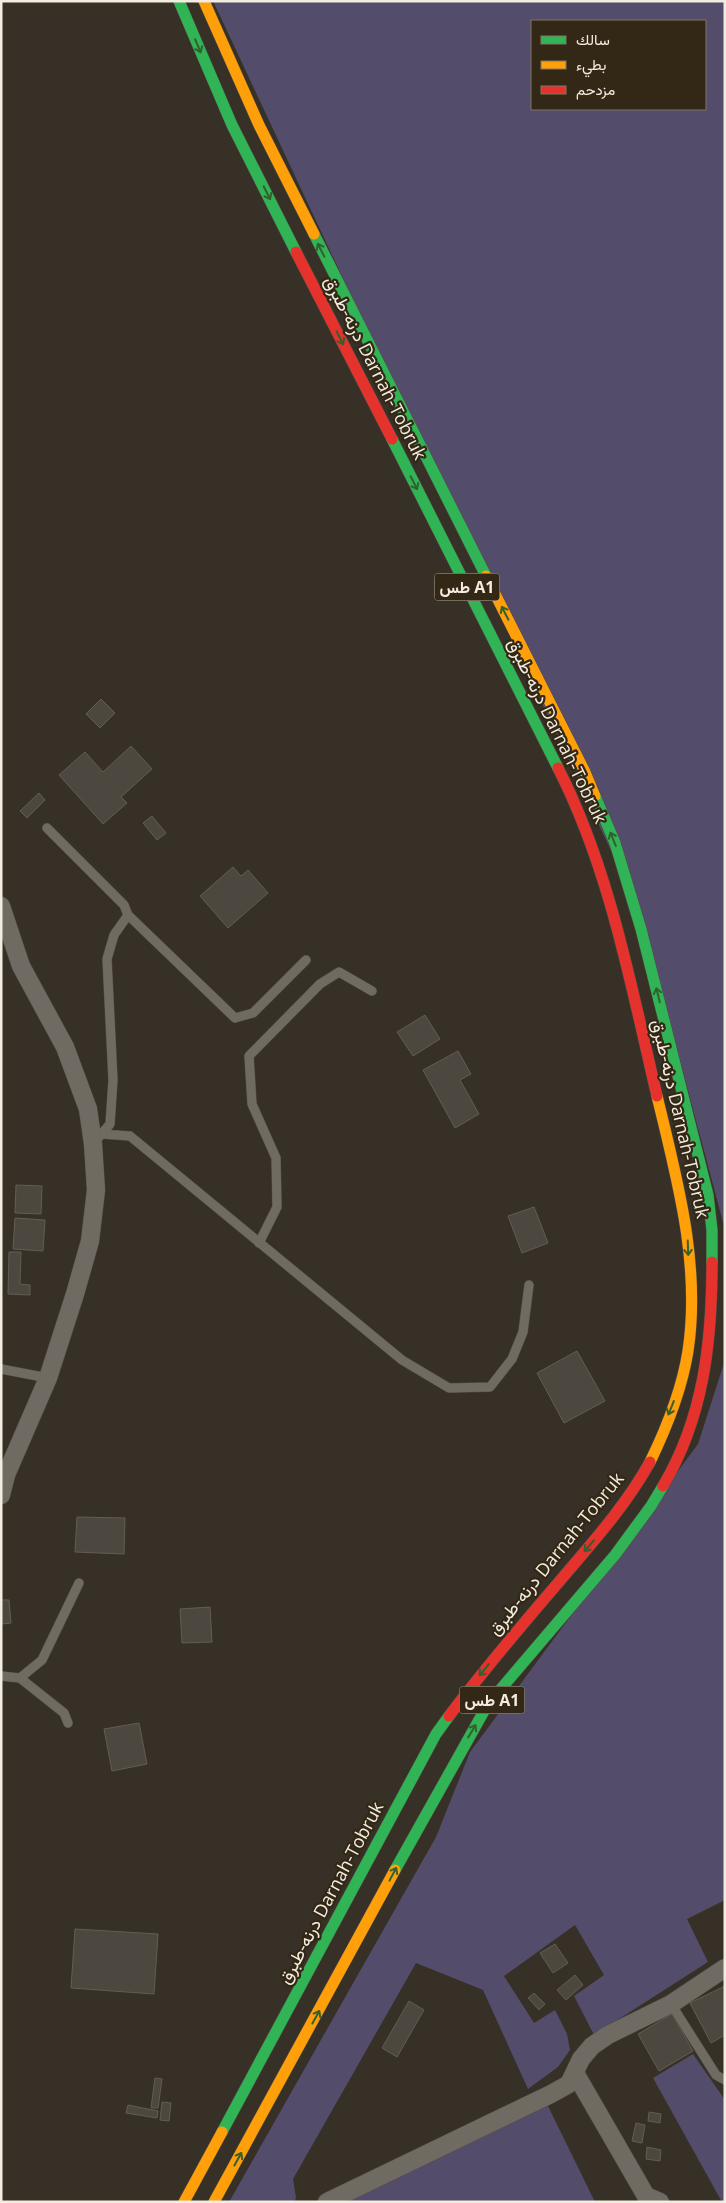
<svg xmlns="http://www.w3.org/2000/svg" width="726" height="2203" font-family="'Open Sans',Vazirmatn,sans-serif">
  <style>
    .green { fill: #534c6b; fill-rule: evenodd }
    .building { fill: #4c473f; stroke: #635d54 }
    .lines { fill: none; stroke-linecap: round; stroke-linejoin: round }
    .lane-casing { stroke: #544e46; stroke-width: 10 }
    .street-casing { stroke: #544e46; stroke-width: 19 }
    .fast-casing { stroke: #544e46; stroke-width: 12 }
    .slow-casing { stroke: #544e46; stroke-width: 12 }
    .jam-casing { stroke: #544e46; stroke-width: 12 }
    .lane { stroke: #6f6a62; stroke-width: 9 }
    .street { stroke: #6f6a62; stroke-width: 18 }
    .fast { stroke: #30b455; stroke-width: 11 }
    .slow { stroke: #ff9f0a; stroke-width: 11 }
    .jam { stroke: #e5322d; stroke-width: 11 }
    .oneway { stroke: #32602f }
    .labels { text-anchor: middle; stroke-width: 4.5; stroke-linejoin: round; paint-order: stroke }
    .shield { fill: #332815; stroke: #b9b1a3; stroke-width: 1 }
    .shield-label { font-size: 16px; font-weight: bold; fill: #f3ece0 }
    .street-label { font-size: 18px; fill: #f3ece0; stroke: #332815 }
  </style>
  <rect width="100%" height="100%" fill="#363026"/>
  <g class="green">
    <path d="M213,1H725V1230L642,917ZM532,21H705V109H532Z"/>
    <path d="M725,1360V1900L687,1919L708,1962L594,2035L574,1996L604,1975L575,1925L504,1976L534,2023L555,2010L567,2034L570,2050L558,2067L528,2089L483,1990L416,1963L293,2179L296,2198L294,2202H229L436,1837L470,1752L698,1444Z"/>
    <path d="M693,2054L725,2100V2202H722L653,2078Z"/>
    <path d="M546,2102L595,2202H336Z"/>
  </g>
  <g class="building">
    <path d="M101,699L115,713L100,728L86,714Z"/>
    <path d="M131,746L152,769L121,797L127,803L103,824L59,775L85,752L103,772Z"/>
    <path d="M39,793L45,800L27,818L20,811Z"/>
    <path d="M152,816L166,833L157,840L143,823Z"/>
    <path d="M233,867L241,876L248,870L268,893L228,928L200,896Z"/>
    <path d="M425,1015L440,1039L413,1056L397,1032Z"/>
    <path d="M458,1051L471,1074L460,1080L479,1114L455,1128L423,1070Z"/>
    <path d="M16,1185L42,1186L41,1214L15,1213Z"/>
    <path d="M534,1207L548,1243L522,1253L508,1216Z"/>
    <path d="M15,1218L45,1220L43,1251L13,1249Z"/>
    <path d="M9,1252H21L20,1284L30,1285V1295L8,1294Z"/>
    <path d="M577,1351L605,1401L564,1423L537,1373Z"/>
    <path d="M77,1517L125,1518L124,1554L75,1552Z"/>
    <path d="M1,1600H9L11,1623L1,1624Z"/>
    <path d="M210,1607L212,1642L182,1643L180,1609Z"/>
    <path d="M139,1723L147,1764L112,1771L104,1729Z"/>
    <path d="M75,1929L158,1934L154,1994L71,1988Z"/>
    <path d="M555,1944L568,1963L553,1973L540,1953Z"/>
    <path d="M575,1975L583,1985L566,2000L557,1990Z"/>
    <path d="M725,1986V2035L711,2043L690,2003Z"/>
    <path d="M534,1993L545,2004L539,2010L528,1998Z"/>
    <path d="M409,2001L424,2010L397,2057L382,2048Z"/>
    <path d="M672,2014L693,2051L659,2071L638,2034Z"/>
    <path d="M155,2078L162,2079L158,2108H151Z"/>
    <path d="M162,2102L171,2103L169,2121L160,2120Z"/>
    <path d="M128,2105L158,2111L157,2118L126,2113Z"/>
    <path d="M649,2112L661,2114L660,2123L648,2121Z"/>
    <path d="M636,2123L645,2125L642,2143L632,2141Z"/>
    <path d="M647,2147L661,2150L660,2161L646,2159Z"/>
  </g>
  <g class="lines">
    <g class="lane-casing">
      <g id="lane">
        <path d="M47,828L124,905L128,915L114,935L107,959L113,1080L110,1124L99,1137"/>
        <path d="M128,915L235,1018L253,1013L306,960"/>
        <path d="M102,1134L130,1136L402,1360L449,1388L490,1387L512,1359L523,1332L529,1285"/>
        <path d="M259,1243L277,1207L276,1158L252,1104L249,1056L320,984L339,972L372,991"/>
        <path d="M1,1369L48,1378"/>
        <path d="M1,1676L20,1678L42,1660L79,1583"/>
        <path d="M20,1678L64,1713L68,1723"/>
        <path d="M671,2004L716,2075L725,2080"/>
      </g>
    </g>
    <g class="street-casing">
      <g id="street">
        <path d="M1,906L21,966L65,1047L88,1109L93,1144L96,1190L90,1241L75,1294L48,1378L6,1475L1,1495"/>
        <path d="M575,2073L646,2196L660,2202"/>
        <path d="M327,2202L551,2094L569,2084L581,2059L592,2046L608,2035L671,2004L725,1968"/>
      </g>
    </g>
    <g class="fast-casing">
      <g id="fast">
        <path d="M179,1L232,125L296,252"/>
        <path d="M314,234L486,576"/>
        <path d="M392,439L558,768"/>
        <path d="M595,796L615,843L641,929L708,1195L712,1230V1262"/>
        <path d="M395,1870L488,1704L615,1555L651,1506L663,1486"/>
        <path d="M222,2132L436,1734L449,1716"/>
      </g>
    </g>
    <g class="slow-casing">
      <g id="slow">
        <path d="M204,1L259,125L314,234"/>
        <path d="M486,576L585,772L595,796"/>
        <path d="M650,1462C667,1427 682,1389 688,1351C701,1265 677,1179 657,1096"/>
        <path d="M184,2202L222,2132"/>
        <path d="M214,2202L395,1870"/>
      </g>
    </g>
    <g class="jam-casing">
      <g id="jam">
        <path d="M296,252L392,439"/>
        <path d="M558,768C610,870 631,986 657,1096"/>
        <path d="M663,1486C704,1417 712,1341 712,1262"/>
        <path d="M449,1716C484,1670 521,1626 558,1583C591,1544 625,1507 650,1462"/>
      </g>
    </g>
    <use href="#lane" class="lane"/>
    <use href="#street" class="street"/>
    <use href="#fast" class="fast"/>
    <use href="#slow" class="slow"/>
    <use href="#jam" class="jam"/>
  </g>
  <defs><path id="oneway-shaft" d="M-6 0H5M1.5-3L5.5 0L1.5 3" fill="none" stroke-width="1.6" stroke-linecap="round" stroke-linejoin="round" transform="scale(1.25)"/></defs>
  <g class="oneway">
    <use href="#oneway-shaft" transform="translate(198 46) rotate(67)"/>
    <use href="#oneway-shaft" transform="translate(267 193) rotate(63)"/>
    <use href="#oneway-shaft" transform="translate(321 250) rotate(-117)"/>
    <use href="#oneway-shaft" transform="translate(340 338) rotate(63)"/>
    <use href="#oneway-shaft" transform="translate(414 483) rotate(63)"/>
    <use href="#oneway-shaft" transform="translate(505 613) rotate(-117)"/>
    <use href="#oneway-shaft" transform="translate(613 839) rotate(-112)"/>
    <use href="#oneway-shaft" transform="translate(658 995) rotate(-104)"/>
    <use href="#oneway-shaft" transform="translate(688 1248) rotate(88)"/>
    <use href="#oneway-shaft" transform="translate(671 1408) rotate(112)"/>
    <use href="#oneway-shaft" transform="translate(589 1546) rotate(130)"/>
    <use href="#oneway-shaft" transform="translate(484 1670) rotate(130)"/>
    <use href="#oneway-shaft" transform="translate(472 1731) rotate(-59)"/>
    <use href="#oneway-shaft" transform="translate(393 1874) rotate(-62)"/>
    <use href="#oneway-shaft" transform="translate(316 2017) rotate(-61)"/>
    <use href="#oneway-shaft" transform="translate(238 2159) rotate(-61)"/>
  </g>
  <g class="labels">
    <g class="shield">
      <rect x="434.5" y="573.5" width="65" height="27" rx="4"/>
      <rect x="459.5" y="1686.5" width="65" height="27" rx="4"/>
    </g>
    <g class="shield-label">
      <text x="467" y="593">طس A1</text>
      <text x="492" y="1706">طس A1</text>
    </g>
    <g class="street-label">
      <text transform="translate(375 368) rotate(63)" y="6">درنه-طبرق Darnah-Tobruk</text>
      <text transform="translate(557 731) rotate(64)" y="6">درنه-طبرق Darnah-Tobruk</text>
      <text transform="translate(680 1119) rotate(77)" y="6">درنه-طبرق Darnah-Tobruk</text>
      <text transform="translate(556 1554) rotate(-51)" y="6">درنه-طبرق Darnah-Tobruk</text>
      <text transform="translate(331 1893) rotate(-62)" y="6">درنه-طبرق Darnah-Tobruk</text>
    </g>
  </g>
  <rect width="726" height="2203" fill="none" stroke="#f3ece0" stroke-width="5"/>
  <rect x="531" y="20" width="175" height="90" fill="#332815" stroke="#807666"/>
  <rect x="541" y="36" width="25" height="8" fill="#30b455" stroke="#807666"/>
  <text x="576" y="45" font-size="15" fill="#f3ece0">سالك</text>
  <rect x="541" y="61" width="25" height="8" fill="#ff9f0a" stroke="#807666"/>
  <text x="576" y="70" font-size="15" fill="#f3ece0">بطيء</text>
  <rect x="541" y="86" width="25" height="8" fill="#e5322d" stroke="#807666"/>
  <text x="576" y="95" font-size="15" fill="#f3ece0">مزدحم</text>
</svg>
